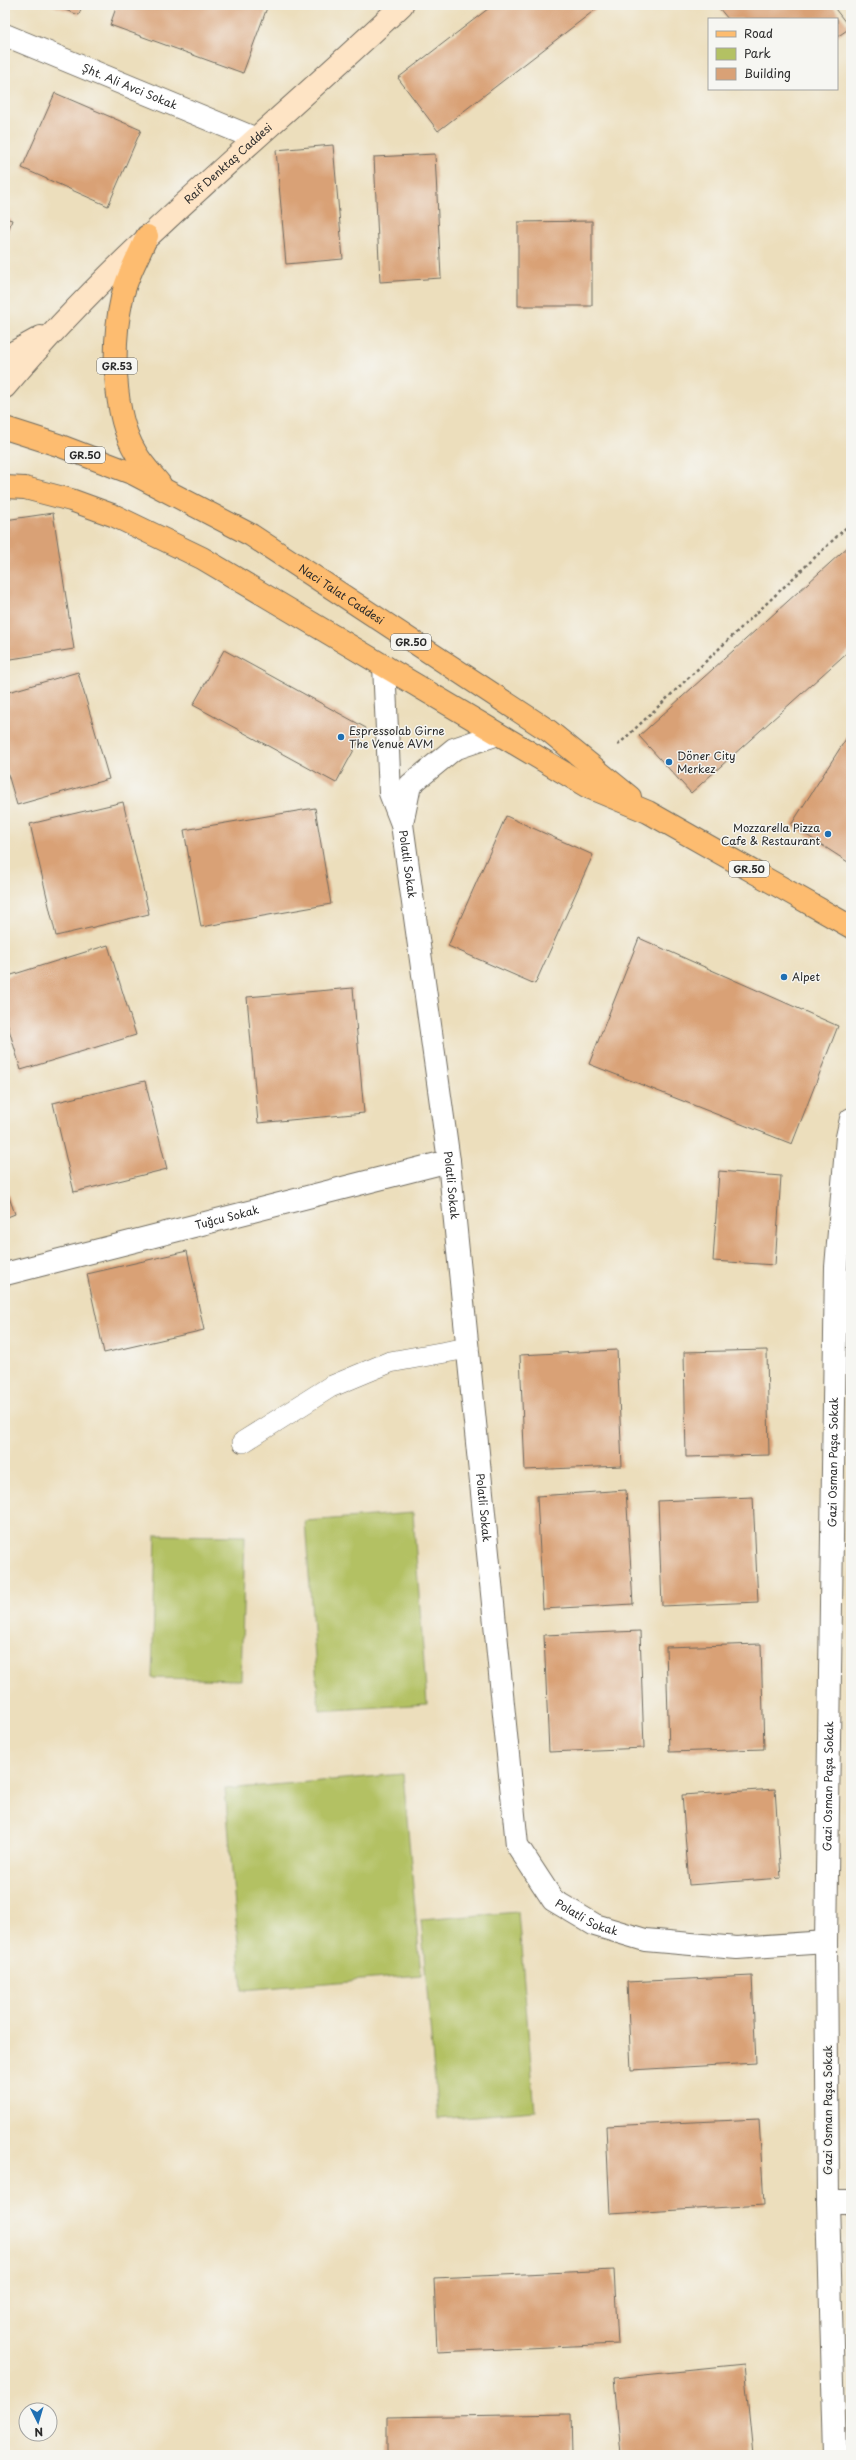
<svg xmlns="http://www.w3.org/2000/svg" width="856" height="2460" font-family="'Playpen Sans',sans-serif">
  <style>
    .green { fill: #b3c163; stroke: #6f7647 }
    .building { fill: #d9a176 }
    .lines { fill: none; stroke-linecap: round; stroke-linejoin: round }
    .lane-casing { stroke: #6f6a5e; stroke-width: 22 }
    .street-casing { stroke: #6f6a5e; stroke-width: 24 }
    .secondary-casing { stroke: #6f6a5e; stroke-width: 24 }
    .primary-casing { stroke: #6f6a5e; stroke-width: 24 }
    .path { stroke: #6f6a5e; stroke-width: 2.5; stroke-dasharray: 3 3; stroke-linecap: butt }
    .lane { stroke: #fff; stroke-width: 21 }
    .street { stroke: #fff; stroke-width: 22 }
    .secondary { stroke: #fee4c5; stroke-width: 22 }
    .primary { stroke: #fdbc6f; stroke-width: 22 }
    .poi-dot { fill: #1f6fb2; stroke: #f6f6f2; stroke-width: 1.5 }
    .labels { text-anchor: middle; stroke-width: 3; stroke-linejoin: round; paint-order: stroke }
    .shield { fill: #f6f6f2; stroke: #686867; stroke-width: 1 }
    .shield-label { font-size: 10px; font-weight: bold; fill: #2b2b2b }
    .street-label { font-size: 11px; fill: #2b2b2b; stroke: #f6f6f2 }
    .poi-label { font-size: 11px; fill: #2b2b2b; stroke: #f6f6f2; text-anchor: start }
  </style>
  <rect width="100%" height="100%" fill="#f6f6f2"/>
  <filter id="ink" filterUnits="userSpaceOnUse"><feTurbulence type="fractalNoise" baseFrequency=".025" numOctaves="2"/><feDisplacementMap in="SourceGraphic" scale="8" xChannelSelector="R" yChannelSelector="G"/><feConvolveMatrix kernelMatrix="1 2 1 2 8 2 1 2 1" color-interpolation-filters="sRGB"/></filter>
  <filter id="wash" filterUnits="userSpaceOnUse"><feTurbulence type="fractalNoise" baseFrequency=".012" numOctaves="4" result="noise"/><feDisplacementMap in="SourceGraphic" scale="16" xChannelSelector="R" yChannelSelector="G"/><feGaussianBlur stdDeviation="0.9" result="paint"/><feColorMatrix in="noise" values="0 0 0 0 0 0 0 0 0 0 0 0 0 0 0 0 0 1.4 0 .05"/><feComposite in="paint" operator="in"/></filter>
  <g filter="url(#wash)">
    <rect width="100%" height="100%" fill="#ecdebc"/>
    <g class="green">
      <path d="M413,1513L427,1704L319,1711L305,1521Z"/>
      <path d="M156,1535L245,1536L241,1680L152,1678Z"/>
      <path d="M403,1774L421,1975L242,1990L225,1789Z"/>
      <path d="M518,1912L535,2111L438,2119L421,1920Z"/>
    </g>
    <g id="blocks">
      <g class="building">
        <path d="M51,5H82L79,15Z"/>
        <path d="M117,5H268L243,73L110,25Z"/>
        <path d="M493,5H593L596,9L438,131L398,78Z"/>
        <path d="M723,5H832L850,28L837,37V19H728L719,8Z"/>
        <path d="M55,93L141,130L108,206L22,168Z"/>
        <path d="M333,145L343,259L286,264L276,150Z"/>
        <path d="M435,154L441,278L380,282L374,157Z"/>
        <path d="M5,218L12,220L5,240Z"/>
        <path d="M592,221V306H518V222Z"/>
        <path d="M53,513L74,649L5,660V520Z"/>
        <path d="M851,544V649L691,793L639,736Z"/>
        <path d="M224,650L366,728L336,783L193,705Z"/>
        <path d="M78,672L109,779L17,805L5,764V693Z"/>
        <path d="M851,731V864L791,825Z"/>
        <path d="M123,802L149,914L56,936L30,824Z"/>
        <path d="M315,808L331,904L201,927L184,830Z"/>
        <path d="M506,816L593,855L535,984L448,946Z"/>
        <path d="M639,938L838,1026L792,1144L589,1064Z"/>
        <path d="M108,945L136,1035L21,1070L5,1016V977Z"/>
        <path d="M353,988L364,1113L258,1123L247,997Z"/>
        <path d="M145,1081L167,1169L74,1192L53,1103Z"/>
        <path d="M719,1171L781,1176L775,1265L713,1261Z"/>
        <path d="M5,1186L15,1214L5,1218Z"/>
        <path d="M187,1251L204,1330L104,1353L87,1274Z"/>
        <path d="M617,1350L622,1466L525,1470L520,1355Z"/>
        <path d="M767,1350L769,1455L686,1457L684,1352Z"/>
        <path d="M626,1490L633,1604L543,1609L537,1496Z"/>
        <path d="M753,1497L758,1602L662,1606L658,1501Z"/>
        <path d="M640,1631L644,1748L549,1752L544,1635Z"/>
        <path d="M761,1644L764,1749L669,1752L666,1647Z"/>
        <path d="M775,1789L781,1878L689,1885L682,1795Z"/>
        <path d="M752,1976L756,2063L631,2070L627,1982Z"/>
        <path d="M759,2119L764,2205L610,2214L606,2126Z"/>
        <path d="M614,2270L618,2344L437,2352L434,2278Z"/>
        <path d="M744,2365L753,2455H621L614,2378Z"/>
        <path d="M571,2414L572,2455H387V2417Z"/>
      </g>
    </g>
  </g>
  <g filter="url(#ink)">
    <use href="#blocks" fill-opacity="0" stroke="#6f6a5e" stroke-width="1"/>
    <g class="lines">
      <g class="lane-casing">
        <path id="lane" d="M243,1442L330,1387L390,1362L468,1348"/>
      </g>
      <g class="street-casing">
        <g id="street">
          <path id="s1" d="M5,35L254,138"/>
          <path id="s2" d="M384,666L390,793L402,824L449,1161L517,1845L553,1900L595,1925L645,1940L737,1948L826,1942"/>
          <path d="M402,824L410,785L454,749L498,734"/>
          <path id="s3" d="M5,1274L449,1161"/>
          <path d="M828,2202H851"/>
          <path id="s4" d="M835,2455L828,2202L826,1942L836,1267L847,1137L851,1119"/>
        </g>
      </g>
      <g class="secondary-casing">
        <g id="secondary">
          <path d="M5,357L41,337"/>
          <path id="s5" d="M5,387C124,245 269,132 402,5"/>
        </g>
      </g>
      <g class="primary-casing">
        <g id="primary">
          <path d="M147,236C139,256 126,277 122,298C112,342 112,414 136,453C142,464 152,474 160,484"/>
          <path id="s6" d="M5,428L58,445L134,474L251,535L549,731L630,797"/>
          <path d="M5,487L25,488L71,500L115,516L202,558L588,787L648,812L851,927"/>
        </g>
      </g>
      <path class="path" d="M618,745L851,523"/>
      <use href="#lane" class="lane"/>
      <use href="#street" class="street"/>
      <use href="#secondary" class="secondary"/>
      <use href="#primary" class="primary"/>
    </g>
  </g>
  <g class="poi-dot">
    <circle cx="341" cy="737" r="4"/>
    <circle cx="669" cy="762" r="4"/>
    <circle cx="828" cy="834" r="4"/>
    <circle cx="784" cy="977" r="4"/>
  </g>
  <g class="labels">
    <g class="shield">
      <rect x="97" y="358" width="40" height="16" rx="3"/>
      <rect x="65" y="447" width="40" height="16" rx="3"/>
      <rect x="391" y="634" width="40" height="16" rx="3"/>
      <rect x="729" y="861" width="40" height="16" rx="3"/>
    </g>
    <g class="shield-label">
      <text x="117" y="370">GR.53</text>
      <text x="85" y="459">GR.50</text>
      <text x="411" y="646">GR.50</text>
      <text x="749" y="873">GR.50</text>
    </g>
    <g class="street-label">
      <text dy="4" stroke="none"><textPath href="#s1" startOffset="135">Şht. Ali Avci Sokak</textPath></text>
      <text dy="4" stroke="none"><textPath href="#s5" startOffset="316">Raif Denktaş Caddesi</textPath></text>
      <text dy="4" stroke="none"><textPath href="#s6" startOffset="377">Naci Talat Caddesi</textPath></text>
      <text dy="4" stroke="none"><textPath href="#s2" startOffset="201">Polatli Sokak</textPath></text>
      <text dy="4" stroke="none"><textPath href="#s2" startOffset="525">Polatli Sokak</textPath></text>
      <text dy="4" stroke="none"><textPath href="#s3" startOffset="229">Tuğcu Sokak</textPath></text>
      <text dy="4" stroke="none"><textPath href="#s4" startOffset="993">Gazi Osman Paşa Sokak</textPath></text>
      <text dy="4" stroke="none"><textPath href="#s2" startOffset="849">Polatli Sokak</textPath></text>
      <text dy="4" stroke="none"><textPath href="#s4" startOffset="669">Gazi Osman Paşa Sokak</textPath></text>
      <text dy="4" stroke="none"><textPath href="#s2" startOffset="1292">Polatli Sokak</textPath></text>
      <text transform="translate(828 2110) rotate(-90)" y="4">Gazi Osman Paşa Sokak</text>
    </g>
    <g class="poi-label">
      <text x="349" y="735">Espressolab Girne<tspan x="349" dy="13">The Venue AVM</tspan></text>
      <text x="677" y="760">Döner City<tspan x="677" dy="13">Merkez</tspan></text>
      <text x="820" y="832" text-anchor="end">Mozzarella Pizza<tspan x="820" dy="13">Cafe &amp; Restaurant</tspan></text>
      <text x="792" y="981">Alpet</text>
    </g>
  </g>
  <rect width="856" height="2460" fill="none" stroke="#f6f6f2" stroke-width="20"/>
  <rect x="708" y="18" width="130" height="72" fill="#f6f6f2" stroke="#a5a5a2"/>
  <rect x="716" y="31" width="20" height="6" fill="#fdbc6f" stroke="#a5a5a2"/>
  <text x="744" y="38" font-size="12" fill="#2b2b2b">Road</text>
  <rect x="716" y="48" width="20" height="12" fill="#b3c163" stroke="#a5a5a2"/>
  <text x="744" y="58" font-size="12" fill="#2b2b2b">Park</text>
  <rect x="716" y="68" width="20" height="12" fill="#d9a176" stroke="#a5a5a2"/>
  <text x="744" y="78" font-size="12" fill="#2b2b2b">Building</text>
  <g transform="translate(38 2422) rotate(175)"><circle r="19" fill="#f6f6f2" stroke="#a5a5a2"/>
  <path d="M0-3L7 15L0 10L-7 15Z" fill="#1f6fb2"/>
  <text y="-6" font-size="11" font-weight="bold" text-anchor="middle" fill="#2b2b2b">N</text>
  </g>
</svg>
